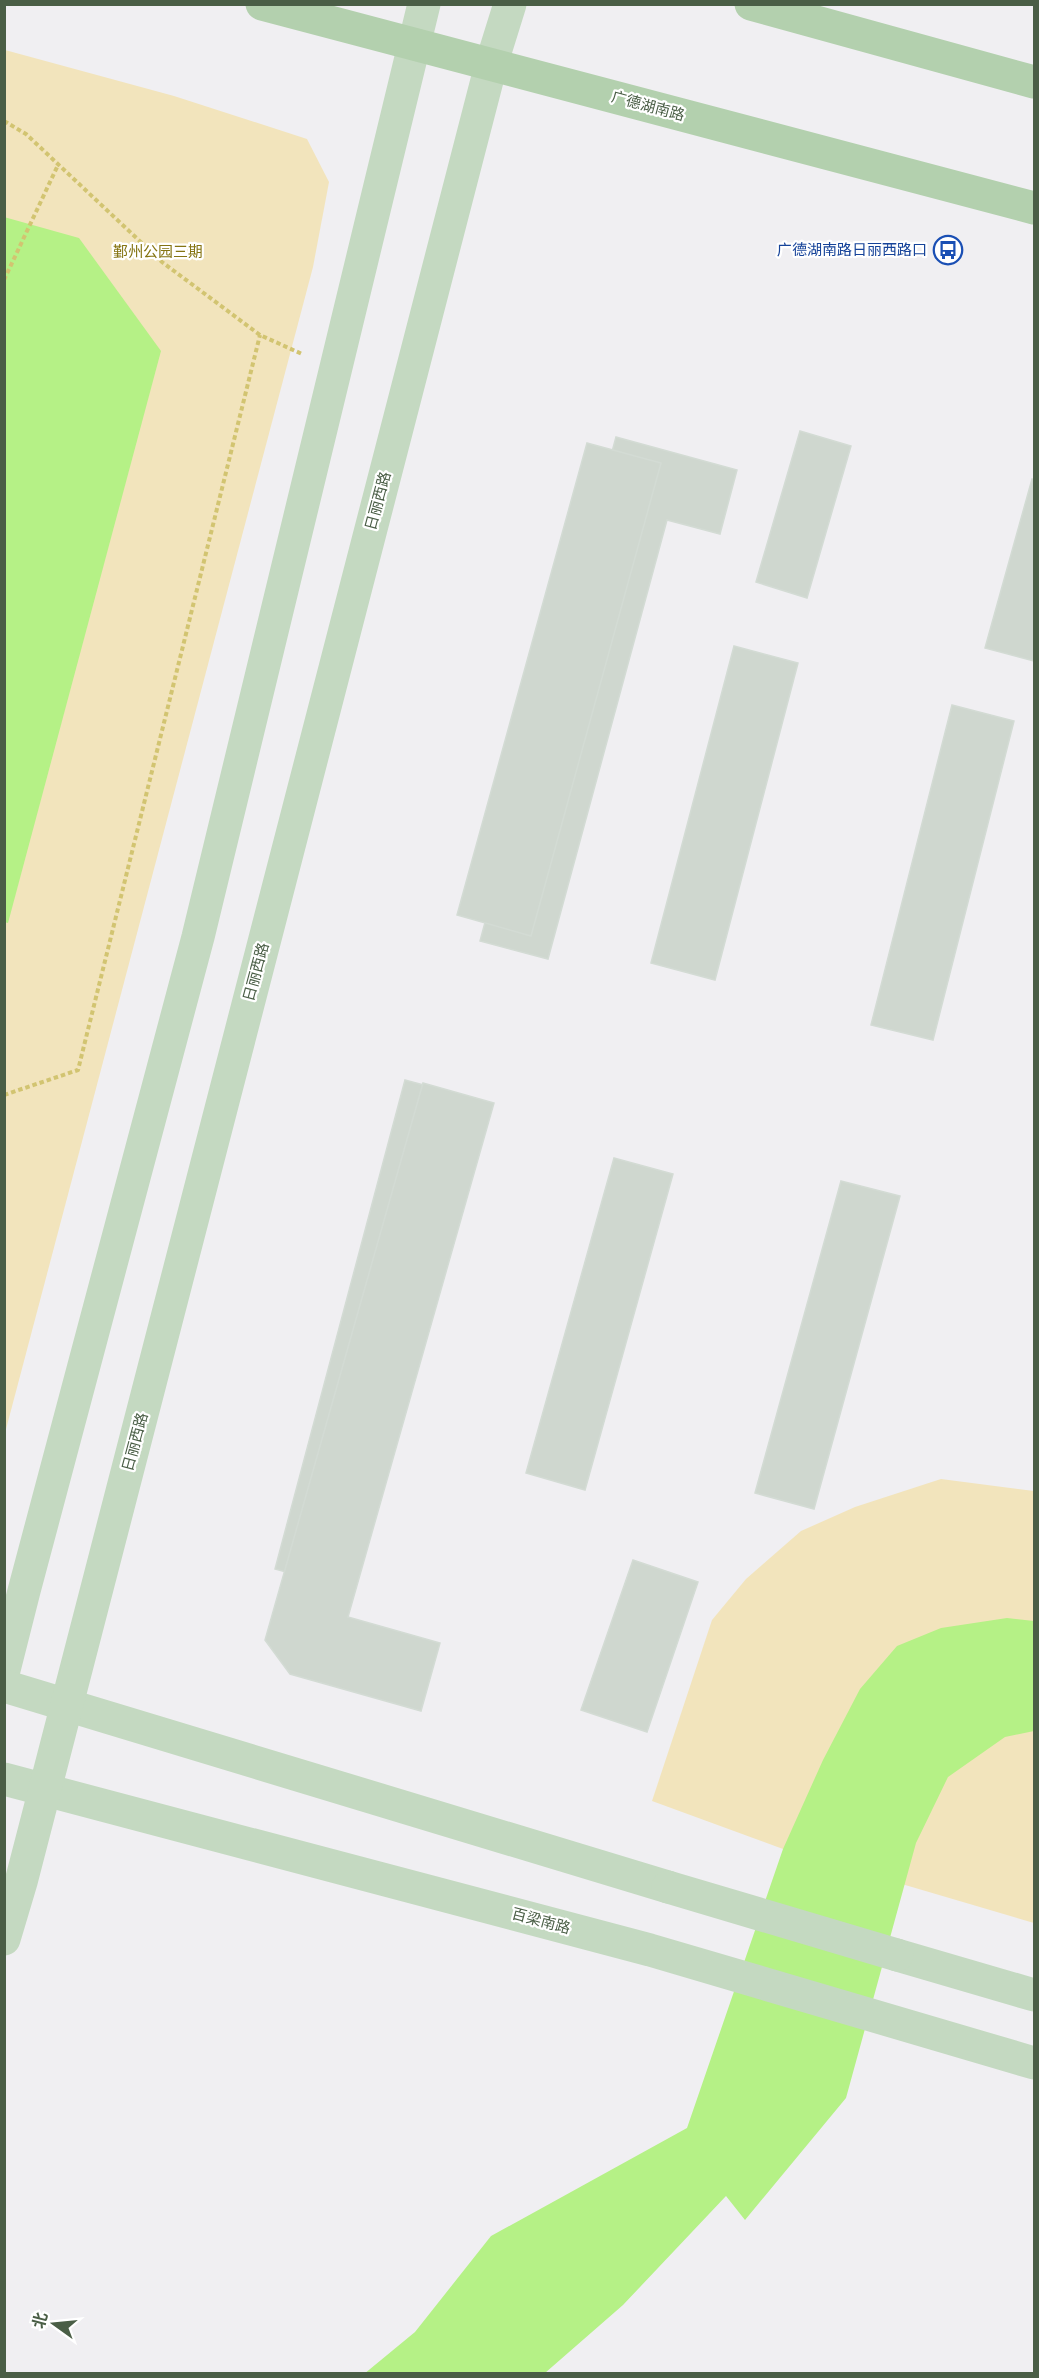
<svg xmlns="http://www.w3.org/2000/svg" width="1039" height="2378" font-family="'PT Sans Narrow','Noto Sans SC',sans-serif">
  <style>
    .green { fill: #f2e4bc }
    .water { fill: #b5f186 }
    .building { fill: #cfd7cf; stroke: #d3dbd4; stroke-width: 1.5 }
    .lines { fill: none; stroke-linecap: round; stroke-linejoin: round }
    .path { stroke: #d2c471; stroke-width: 4; stroke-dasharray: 4.5 3; stroke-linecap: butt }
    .secondary { stroke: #c4d9c1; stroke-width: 33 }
    .primary { stroke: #b3d0ae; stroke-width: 33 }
    .secondary-bridge { stroke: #c4d9c1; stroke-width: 33 }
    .labels { text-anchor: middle; stroke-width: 4.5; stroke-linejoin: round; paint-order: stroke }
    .street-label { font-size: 15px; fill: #4a5e46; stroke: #fff }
    .transit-label { font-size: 15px; fill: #164399; stroke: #fff; text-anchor: end }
    .park-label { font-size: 15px; fill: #857412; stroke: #fff }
  </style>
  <rect width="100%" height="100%" fill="#f0eff2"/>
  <g class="green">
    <path d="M5,50L174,96L307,139L329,182L313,267L5,1433Z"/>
    <path d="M941,1479L1034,1491V1923L783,1849L652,1801L712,1620L746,1579L801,1531L855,1507Z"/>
  </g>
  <g class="water">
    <path d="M4,217L79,238L161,351L8,923L4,922Z"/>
    <path d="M1007,1618L1034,1621V1731L1005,1737L948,1777L916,1843L846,2098L745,2220L726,2196L623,2305L545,2373L364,2374L415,2332L491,2236L687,2128L783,1849L823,1760L860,1689L897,1646L941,1628Z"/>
  </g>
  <g class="building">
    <path d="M800,431L851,446L807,598L756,582Z"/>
    <path d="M616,437L737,470L720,534L667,520L548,959L480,941Z"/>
    <path d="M587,443L661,463L531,936L457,915Z"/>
    <path d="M1032,479L1034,480V661L985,648Z"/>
    <path d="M734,646L798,663L715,980L651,963Z"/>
    <path d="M952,705L1014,721L933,1040L871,1025Z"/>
    <path d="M405,1080L472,1098L341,1587L275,1569Z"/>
    <path d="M423,1083L494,1103L348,1617L440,1643L421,1711L290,1674L265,1640Z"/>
    <path d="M614,1158L673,1174L585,1490L526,1473Z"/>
    <path d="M841,1181L900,1196L814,1509L755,1493Z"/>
    <path d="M633,1560L698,1582L647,1732L581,1710Z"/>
  </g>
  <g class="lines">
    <g class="path">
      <path d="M4,121L26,134L162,262L260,335L302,354"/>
      <path d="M4,280L58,165"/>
      <path d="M4,1095L78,1070L260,335"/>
    </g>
    <g class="secondary">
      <path d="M4,1670L24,1591L198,937L424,4"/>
      <path d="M4,1686L668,1887"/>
      <path d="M4,1779L650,1950L1034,2063"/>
      <path d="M4,1939L21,1882L491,65L510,4"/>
      <path d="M897,1955L1034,1995"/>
    </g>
    <g class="primary">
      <path d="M262,4L1034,208"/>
      <path d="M751,4L1034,82"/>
    </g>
    <path class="secondary-bridge" d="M668,1887L897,1955"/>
  </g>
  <defs>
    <g id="bus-ring" transform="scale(1.5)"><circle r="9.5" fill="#fff" stroke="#1a4fb4" stroke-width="1.5"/><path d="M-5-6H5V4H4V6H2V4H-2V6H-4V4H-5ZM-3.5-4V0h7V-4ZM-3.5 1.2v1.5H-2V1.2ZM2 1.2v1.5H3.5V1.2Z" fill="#1a4fb4"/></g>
  </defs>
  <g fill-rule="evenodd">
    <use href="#bus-ring" x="948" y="250"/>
  </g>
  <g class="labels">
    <g class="street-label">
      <text transform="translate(648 106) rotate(15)" y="5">广德湖南路</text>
      <text transform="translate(378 501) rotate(-75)" y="5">日丽西路</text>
      <text transform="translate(256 972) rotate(-75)" y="5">日丽西路</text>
      <text transform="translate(135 1442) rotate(-75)" y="5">日丽西路</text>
      <text transform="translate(541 1921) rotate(15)" y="5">百梁南路</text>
    </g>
    <g class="transit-label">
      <text x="927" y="255">广德湖南路日丽西路口</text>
    </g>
    <g class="park-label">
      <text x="158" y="257">鄞州公园三期</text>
    </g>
  </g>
  <rect width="1039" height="2378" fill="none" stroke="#4a5e46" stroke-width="12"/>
  <g transform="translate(54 2324) rotate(285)" stroke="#ffffff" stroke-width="4.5" paint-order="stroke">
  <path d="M0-4.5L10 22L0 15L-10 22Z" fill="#4a5e46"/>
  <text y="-9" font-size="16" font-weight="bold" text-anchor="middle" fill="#4a5e46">北</text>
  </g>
</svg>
